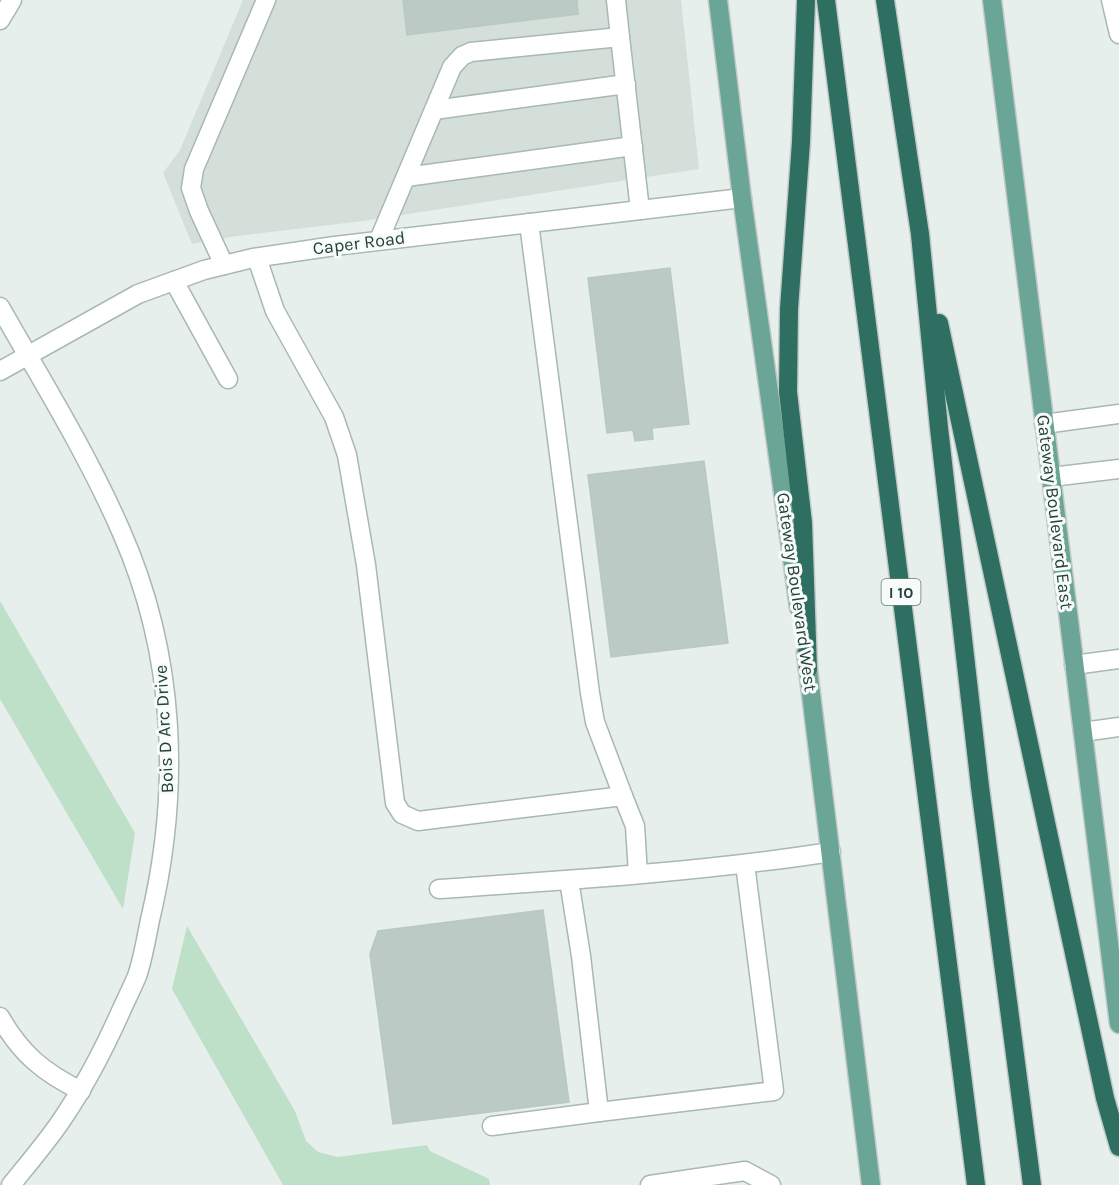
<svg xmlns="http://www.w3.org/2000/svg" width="1119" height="1185" font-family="Karla,sans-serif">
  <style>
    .built { fill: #d4dfda }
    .green { fill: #bfe0c8 }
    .building { fill: #bbcac4; stroke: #b8c9c2; stroke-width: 1.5 }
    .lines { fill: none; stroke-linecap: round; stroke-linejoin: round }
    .minor-casing { stroke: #a8b8b2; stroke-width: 21 }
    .major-casing { stroke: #c2cac8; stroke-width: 21 }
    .highway-casing { stroke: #c2cac8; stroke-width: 21 }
    .minor { stroke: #fff; stroke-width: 18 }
    .major { stroke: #6aa596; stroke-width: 18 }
    .highway { stroke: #2f6f62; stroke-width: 18 }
    .labels { text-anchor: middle; stroke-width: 6; stroke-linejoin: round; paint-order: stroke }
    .shield { fill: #f7fbf9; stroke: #637a73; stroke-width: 1.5 }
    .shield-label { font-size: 16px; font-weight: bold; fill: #24423a }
    .street-label { font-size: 18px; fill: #24423a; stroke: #f7fbf9 }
  </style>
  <rect width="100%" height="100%" fill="#e6efeb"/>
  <path class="built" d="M243,0H681L699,169L363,221L230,237L192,244L163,173L180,150Z"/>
  <g class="green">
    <path d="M0,601L135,833L123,909L0,699Z"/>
    <path d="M187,926L295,1111L306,1141L318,1152L338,1157L427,1145L430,1151L489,1179L490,1185H283L172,989Z"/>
  </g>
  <g class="building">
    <path d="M403,0H577L578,14L407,35Z"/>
    <path d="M670,268L689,424L652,428L653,439L635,441L633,430L607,433L588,278Z"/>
    <path d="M704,461L728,643L611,657L588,475Z"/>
    <path d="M543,910L569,1102L393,1124L370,954L378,931Z"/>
  </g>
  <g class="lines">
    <g class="minor-casing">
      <g id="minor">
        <path d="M616,0L620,37"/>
        <path d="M1111,0L1119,34"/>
        <path d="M0,20L12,0"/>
        <path d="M434,110L626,84"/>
        <path d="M406,177L633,146"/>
        <path d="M529,223L590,693L595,722L623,796"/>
        <path d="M379,240L452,67L462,56L471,52L620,37L640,210"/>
        <path d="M257,258L275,311L334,417L347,455L366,565L395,803L402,814L418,821L623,796L635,826L638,874"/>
        <path d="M224,265L199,211L191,188L194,169L266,0"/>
        <path d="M174,281L228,379"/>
        <path d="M0,307C42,381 87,453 121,531C176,655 181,790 150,920C146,939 143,959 137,976C132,988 126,1000 121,1011C104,1049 85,1086 61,1121C46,1143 28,1164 11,1185"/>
        <path d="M0,371L138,294L204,270L253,258L335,246L742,198"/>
        <path d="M1044,424L1119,414"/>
        <path d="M1051,477L1119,469"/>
        <path d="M1074,665L1119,659"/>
        <path d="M1083,732L1119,727"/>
        <path d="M569,880L581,956L599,1112L774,1091L745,864"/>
        <path d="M439,889C570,880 701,872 831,852"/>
        <path d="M0,1017C21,1054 43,1072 81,1091"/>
        <path d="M492,1126L599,1112"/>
        <path d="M650,1185L745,1171L771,1185"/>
      </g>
    </g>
    <g class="major-casing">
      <g id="major">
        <path d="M718,0L742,198L799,608"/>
        <path d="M992,0L1119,1024"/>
        <path d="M806,653L871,1185"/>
      </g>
    </g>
    <g class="highway-casing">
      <g id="highway">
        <path d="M806,0L801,142L789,309L788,392L803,523L808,669"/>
        <path d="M826,0L976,1185"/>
        <path d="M885,0L920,234L939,428L980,787L1032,1185"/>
        <path d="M939,323L1105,1098L1119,1147"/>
      </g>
    </g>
    <use href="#minor" class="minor"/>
    <use href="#major" class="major"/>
    <use href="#highway" class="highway"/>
  </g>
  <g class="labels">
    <rect class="shield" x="881.5" y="579" width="39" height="26" rx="4.5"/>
    <g class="shield-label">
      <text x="901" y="598">I 10</text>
    </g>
    <g class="street-label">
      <text transform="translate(359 243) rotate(-7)" y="6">Caper Road</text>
      <text transform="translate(1055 512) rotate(83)" y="6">Gateway Boulevard East</text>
      <text transform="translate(797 592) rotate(82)" y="6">Gateway Boulevard West</text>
      <text transform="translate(164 729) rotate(-93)" y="6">Bois D Arc Drive</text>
    </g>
  </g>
</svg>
